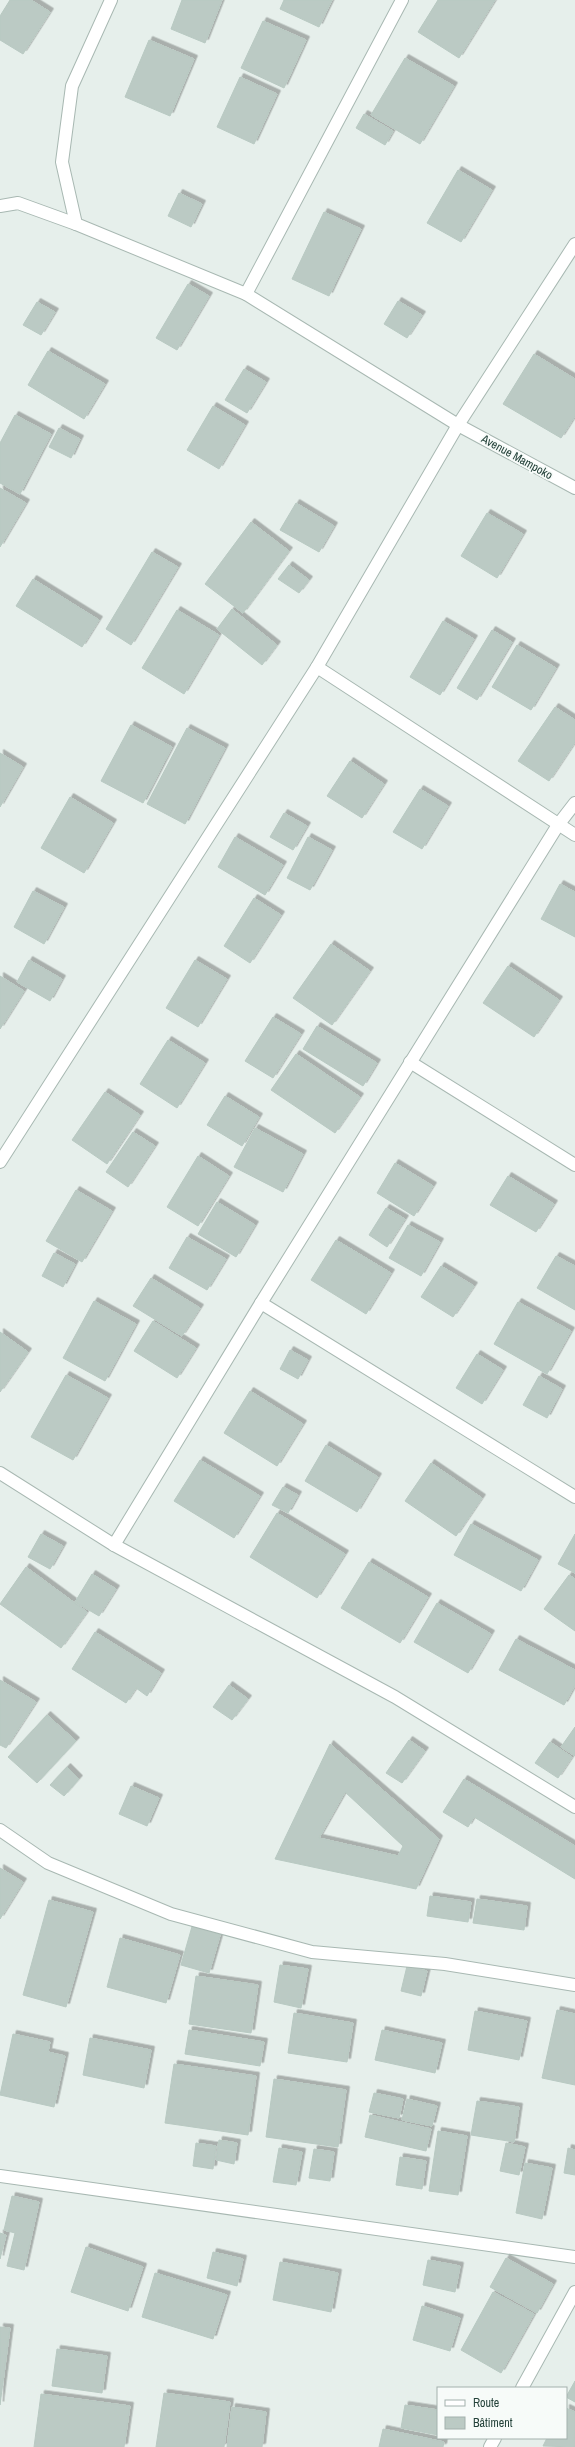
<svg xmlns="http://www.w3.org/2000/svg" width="575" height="2447" font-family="'Archivo Narrow',sans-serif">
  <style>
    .building { fill: #bbcac4; stroke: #b8c9c2; fill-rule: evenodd; filter: url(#shadow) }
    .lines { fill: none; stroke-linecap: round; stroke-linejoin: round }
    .street-casing { stroke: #a8b8b2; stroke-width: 14 }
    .street { stroke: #fff; stroke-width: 12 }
    .labels { text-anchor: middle; stroke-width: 3.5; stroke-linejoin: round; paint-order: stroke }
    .street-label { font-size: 12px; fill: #24423a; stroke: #f7fbf9 }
  </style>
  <defs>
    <filter id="shadow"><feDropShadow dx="3.5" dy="-3.5" stdDeviation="0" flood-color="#0004"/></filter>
  </defs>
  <rect width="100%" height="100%" fill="#e6efeb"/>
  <g class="building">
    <path d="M10,0H31L50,12L23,54L0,40V16Z"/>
    <path d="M182,0H222L205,43L171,29Z"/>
    <path d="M284,0H332L319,27L280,9Z"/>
    <path d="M438,0H495L459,58L418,32Z"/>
    <path d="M263,21L306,40L284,88L241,68Z"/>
    <path d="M149,40L194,59L170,116L125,97Z"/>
    <path d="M405,58L454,86L420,144L371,115Z"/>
    <path d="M240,77L277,94L254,144L217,127Z"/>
    <path d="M364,114L393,131L385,145L356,128Z"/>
    <path d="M458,170L492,190L461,242L427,223Z"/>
    <path d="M179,193L202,204L191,227L168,216Z"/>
    <path d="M324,212L361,229L329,296L292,279Z"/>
    <path d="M188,284L209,296L177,350L156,338Z"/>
    <path d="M398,301L422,315L407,338L384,324Z"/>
    <path d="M37,302L55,312L41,335L23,325Z"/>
    <path d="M48,351L105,384L84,419L28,385Z"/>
    <path d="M534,354L575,379V416L561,438L503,404Z"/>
    <path d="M244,369L266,382L247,413L225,400Z"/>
    <path d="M213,406L245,425L219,469L187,450Z"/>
    <path d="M15,415L51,434L20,494L0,483V443Z"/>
    <path d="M59,428L80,439L71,458L49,447Z"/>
    <path d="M0,488L26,503L0,547Z"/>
    <path d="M296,503L334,526L319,552L280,530Z"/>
    <path d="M487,513L523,534L497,578L461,556Z"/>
    <path d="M251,522L289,551L243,613L205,584Z"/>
    <path d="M152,552L178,567L131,645L106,629Z"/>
    <path d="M289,565L309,580L299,593L278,579Z"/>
    <path d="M33,579L99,620L82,647L16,606Z"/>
    <path d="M232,609L277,645L262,665L217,629Z"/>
    <path d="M177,610L219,635L184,694L142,668Z"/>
    <path d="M443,621L474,639L440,695L410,677Z"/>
    <path d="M492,630L512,642L477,700L457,688Z"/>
    <path d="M517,645L556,668L531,710L492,687Z"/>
    <path d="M555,707L575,720V742L549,781L518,761Z"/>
    <path d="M131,725L172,747L143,803L101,781Z"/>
    <path d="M187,728L225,748L185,824L147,804Z"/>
    <path d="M0,753L23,767L0,807Z"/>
    <path d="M350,761L384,784L362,818L327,796Z"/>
    <path d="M420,789L448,806L422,849L393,832Z"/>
    <path d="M70,797L113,823L84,873L41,848Z"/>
    <path d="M284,813L307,826L293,850L270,837Z"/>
    <path d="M235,837L283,865L265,895L218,867Z"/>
    <path d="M308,837L332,850L310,890L287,878Z"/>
    <path d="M560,884L575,892V937L541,919Z"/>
    <path d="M33,891L64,907L44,944L14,927Z"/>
    <path d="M254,898L281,915L250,963L224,946Z"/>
    <path d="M331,944L370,971L332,1025L293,998Z"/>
    <path d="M29,960L62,979L50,1001L17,982Z"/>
    <path d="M195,960L227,979L198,1027L166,1008Z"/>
    <path d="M508,966L559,1000L534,1037L483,1003Z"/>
    <path d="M0,976L24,991L0,1029Z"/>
    <path d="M273,1017L301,1034L273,1078L245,1061Z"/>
    <path d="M317,1026L377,1063L363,1086L303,1049Z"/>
    <path d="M168,1040L205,1063L177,1108L140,1084Z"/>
    <path d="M296,1054L360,1097L335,1133L271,1090Z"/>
    <path d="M105,1092L140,1115L107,1164L72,1140Z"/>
    <path d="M225,1096L259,1117L242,1146L207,1125Z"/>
    <path d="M255,1128L303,1154L283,1192L234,1167Z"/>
    <path d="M133,1132L155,1146L128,1187L106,1172Z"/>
    <path d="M198,1156L229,1176L198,1226L167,1207Z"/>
    <path d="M395,1163L433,1186L414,1216L377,1193Z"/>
    <path d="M508,1176L554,1204L536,1232L490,1205Z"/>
    <path d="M76,1190L112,1211L82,1262L46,1241Z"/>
    <path d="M217,1202L255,1225L236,1257L198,1234Z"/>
    <path d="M386,1208L405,1219L387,1247L369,1235Z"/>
    <path d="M408,1225L440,1242L421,1276L389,1258Z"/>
    <path d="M187,1237L226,1259L207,1290L169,1268Z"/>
    <path d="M336,1240L391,1273L366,1314L311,1280Z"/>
    <path d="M54,1253L75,1264L63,1287L42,1276Z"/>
    <path d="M556,1256L575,1266V1310L537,1288Z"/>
    <path d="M441,1266L474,1286L453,1317L421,1297Z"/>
    <path d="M151,1278L200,1308L182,1336L133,1306Z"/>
    <path d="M94,1301L136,1324L105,1381L63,1358Z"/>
    <path d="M518,1302L571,1331L547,1374L494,1344Z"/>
    <path d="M153,1321L196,1348L177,1378L134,1351Z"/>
    <path d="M0,1332L28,1352L0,1392Z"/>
    <path d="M290,1350L308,1360L298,1379L280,1369Z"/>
    <path d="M477,1354L503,1370L482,1404L456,1388Z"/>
    <path d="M66,1375L108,1398L73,1460L31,1437Z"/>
    <path d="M539,1376L562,1389L547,1418L523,1405Z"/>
    <path d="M250,1391L303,1424L277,1466L224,1433Z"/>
    <path d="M326,1445L378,1477L357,1512L305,1481Z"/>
    <path d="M200,1460L260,1496L234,1538L174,1501Z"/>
    <path d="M431,1463L482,1498L456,1536L405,1501Z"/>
    <path d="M283,1487L298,1495L288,1513L272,1505Z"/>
    <path d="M277,1513L345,1554L317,1598L250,1557Z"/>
    <path d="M471,1524L538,1560L521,1591L454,1555Z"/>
    <path d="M41,1534L63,1546L50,1569L28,1557Z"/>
    <path d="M575,1534V1573L558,1564Z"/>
    <path d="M369,1562L428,1597L400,1643L341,1608Z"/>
    <path d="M26,1567L87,1612L61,1648L0,1604Z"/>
    <path d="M92,1574L116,1589L99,1616L75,1602Z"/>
    <path d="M569,1575L575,1579V1631L544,1609Z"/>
    <path d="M437,1603L491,1634L468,1673L414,1642Z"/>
    <path d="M95,1632L161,1673L147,1696L136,1688L126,1703L72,1669Z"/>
    <path d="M516,1639L575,1670V1685L564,1705L499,1670Z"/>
    <path d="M0,1680L36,1702L6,1748L0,1745Z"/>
    <path d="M229,1685L248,1699L232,1720L213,1707Z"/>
    <path d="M47,1715L76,1741L37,1783L8,1757Z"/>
    <path d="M575,1727V1756L561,1747Z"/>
    <path d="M409,1740L425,1751L402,1783L386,1773Z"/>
    <path d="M550,1742L572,1757L558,1778L535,1763Z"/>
    <path d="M330,1744L439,1839L416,1889L275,1859ZM345,1792L403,1846L398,1856L319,1838Z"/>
    <path d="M67,1767L79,1779L64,1796L50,1785Z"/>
    <path d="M464,1779L575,1846V1879L474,1817L468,1827L443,1812Z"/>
    <path d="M131,1786L159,1798L147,1826L119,1814Z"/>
    <path d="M0,1868L23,1882L0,1919Z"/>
    <path d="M430,1896L471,1902L468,1922L427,1916Z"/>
    <path d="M477,1899L527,1906L524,1930L473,1923Z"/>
    <path d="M49,1900L93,1912L66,2007L23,1995Z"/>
    <path d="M193,1923L221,1932L209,1973L181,1965Z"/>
    <path d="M120,1938L180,1955L166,2003L107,1987Z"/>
    <path d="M280,1965L308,1969L301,2008L274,2002Z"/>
    <path d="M407,1966L427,1971L421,1996L401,1991Z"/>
    <path d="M196,1976L258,1985L251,2033L189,2024Z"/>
    <path d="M557,2010L575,2014V2085L542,2078Z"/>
    <path d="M475,2011L527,2021L519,2060L468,2050Z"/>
    <path d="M294,2013L353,2023L347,2062L288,2053Z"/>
    <path d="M189,2030L264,2042L260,2066L185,2054Z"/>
    <path d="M382,2030L442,2043L435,2073L375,2060Z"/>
    <path d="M13,2034L50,2042L48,2052L65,2056L54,2107L0,2095Z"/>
    <path d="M90,2038L151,2050L144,2088L83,2075Z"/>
    <path d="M174,2064L256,2076L248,2135L165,2123Z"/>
    <path d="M274,2079L346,2090L338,2147L266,2137Z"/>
    <path d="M374,2093L403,2099L399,2118L369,2112Z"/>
    <path d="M407,2099L437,2106L432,2126L402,2120Z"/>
    <path d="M477,2101L519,2107L514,2142L471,2135Z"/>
    <path d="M370,2115L431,2129L426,2151L365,2137Z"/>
    <path d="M438,2131L467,2136L458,2195L429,2191Z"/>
    <path d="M219,2140L237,2143L234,2164L216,2160Z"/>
    <path d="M196,2143L216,2146L213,2169L193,2166Z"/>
    <path d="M506,2143L525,2147L519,2175L500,2171Z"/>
    <path d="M279,2148L302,2152L296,2185L273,2182Z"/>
    <path d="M568,2148L575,2150V2175L564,2173Z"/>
    <path d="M314,2149L334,2152L330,2181L309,2178Z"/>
    <path d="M400,2157L426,2161L422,2189L396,2185Z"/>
    <path d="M525,2163L552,2168L542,2219L516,2213Z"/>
    <path d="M12,2196L39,2202L24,2270L7,2266L15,2233L4,2230Z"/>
    <path d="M0,2233L6,2235L0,2259Z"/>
    <path d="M86,2247L143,2267L128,2311L71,2292Z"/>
    <path d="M213,2252L243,2259L237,2286L207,2278Z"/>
    <path d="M506,2258L553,2284L537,2313L490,2287Z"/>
    <path d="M428,2260L460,2266L455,2292L423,2285Z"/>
    <path d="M280,2262L338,2273L331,2312L273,2300Z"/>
    <path d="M155,2273L227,2295L213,2339L142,2317Z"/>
    <path d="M493,2292L534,2314L501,2373L461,2350Z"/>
    <path d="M422,2306L460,2318L450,2351L413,2340Z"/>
    <path d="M0,2327L10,2328L0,2405Z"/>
    <path d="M57,2349L107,2356L102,2393L52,2386Z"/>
    <path d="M575,2381V2402L566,2397Z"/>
    <path d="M164,2393L230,2402L224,2447H156Z"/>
    <path d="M41,2394L130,2406L124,2447H34Z"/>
    <path d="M405,2405L438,2410V2435L401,2428Z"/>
    <path d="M232,2407L266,2412L262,2447H227Z"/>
    <path d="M566,2408L575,2412V2447L543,2446L547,2438H566Z"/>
    <path d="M383,2429L444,2442L443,2447H379Z"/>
  </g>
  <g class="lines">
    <g class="street-casing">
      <g id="street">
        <path d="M111,0L72,86L62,162L76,224L246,294L458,425L575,488"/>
        <path d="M0,206L18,203L76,224"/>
        <path d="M246,294L402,0"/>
        <path d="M317,667L575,835"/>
        <path d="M410,1062L575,1165"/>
        <path d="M0,1162L317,667L458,425L575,244"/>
        <path d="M261,1303L575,1497"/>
        <path d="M0,1473L114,1545L395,1697L575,1807"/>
        <path d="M114,1545L261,1303L558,825L575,803"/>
        <path d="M0,1830L48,1863L171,1914L312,1952L445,1964L575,1985"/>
        <path d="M0,2176L575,2257"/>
        <path d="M522,2388L575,2292"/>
        <path d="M490,2447L495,2438"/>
      </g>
    </g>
    <use href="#street" class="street"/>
  </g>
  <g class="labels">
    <g class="street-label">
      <text transform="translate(517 457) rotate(29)" y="4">Avenue Mampoko</text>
    </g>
  </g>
  <rect x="437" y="2387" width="130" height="52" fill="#f7fbf9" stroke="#a3b1ad"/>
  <rect x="445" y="2400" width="20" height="6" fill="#ffffff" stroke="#a3b1ad"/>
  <text x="473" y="2407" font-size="12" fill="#24423a">Route</text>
  <rect x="445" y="2417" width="20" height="12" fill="#bbcac4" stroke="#a3b1ad"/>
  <text x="473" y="2427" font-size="12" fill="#24423a">Bâtiment</text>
</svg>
